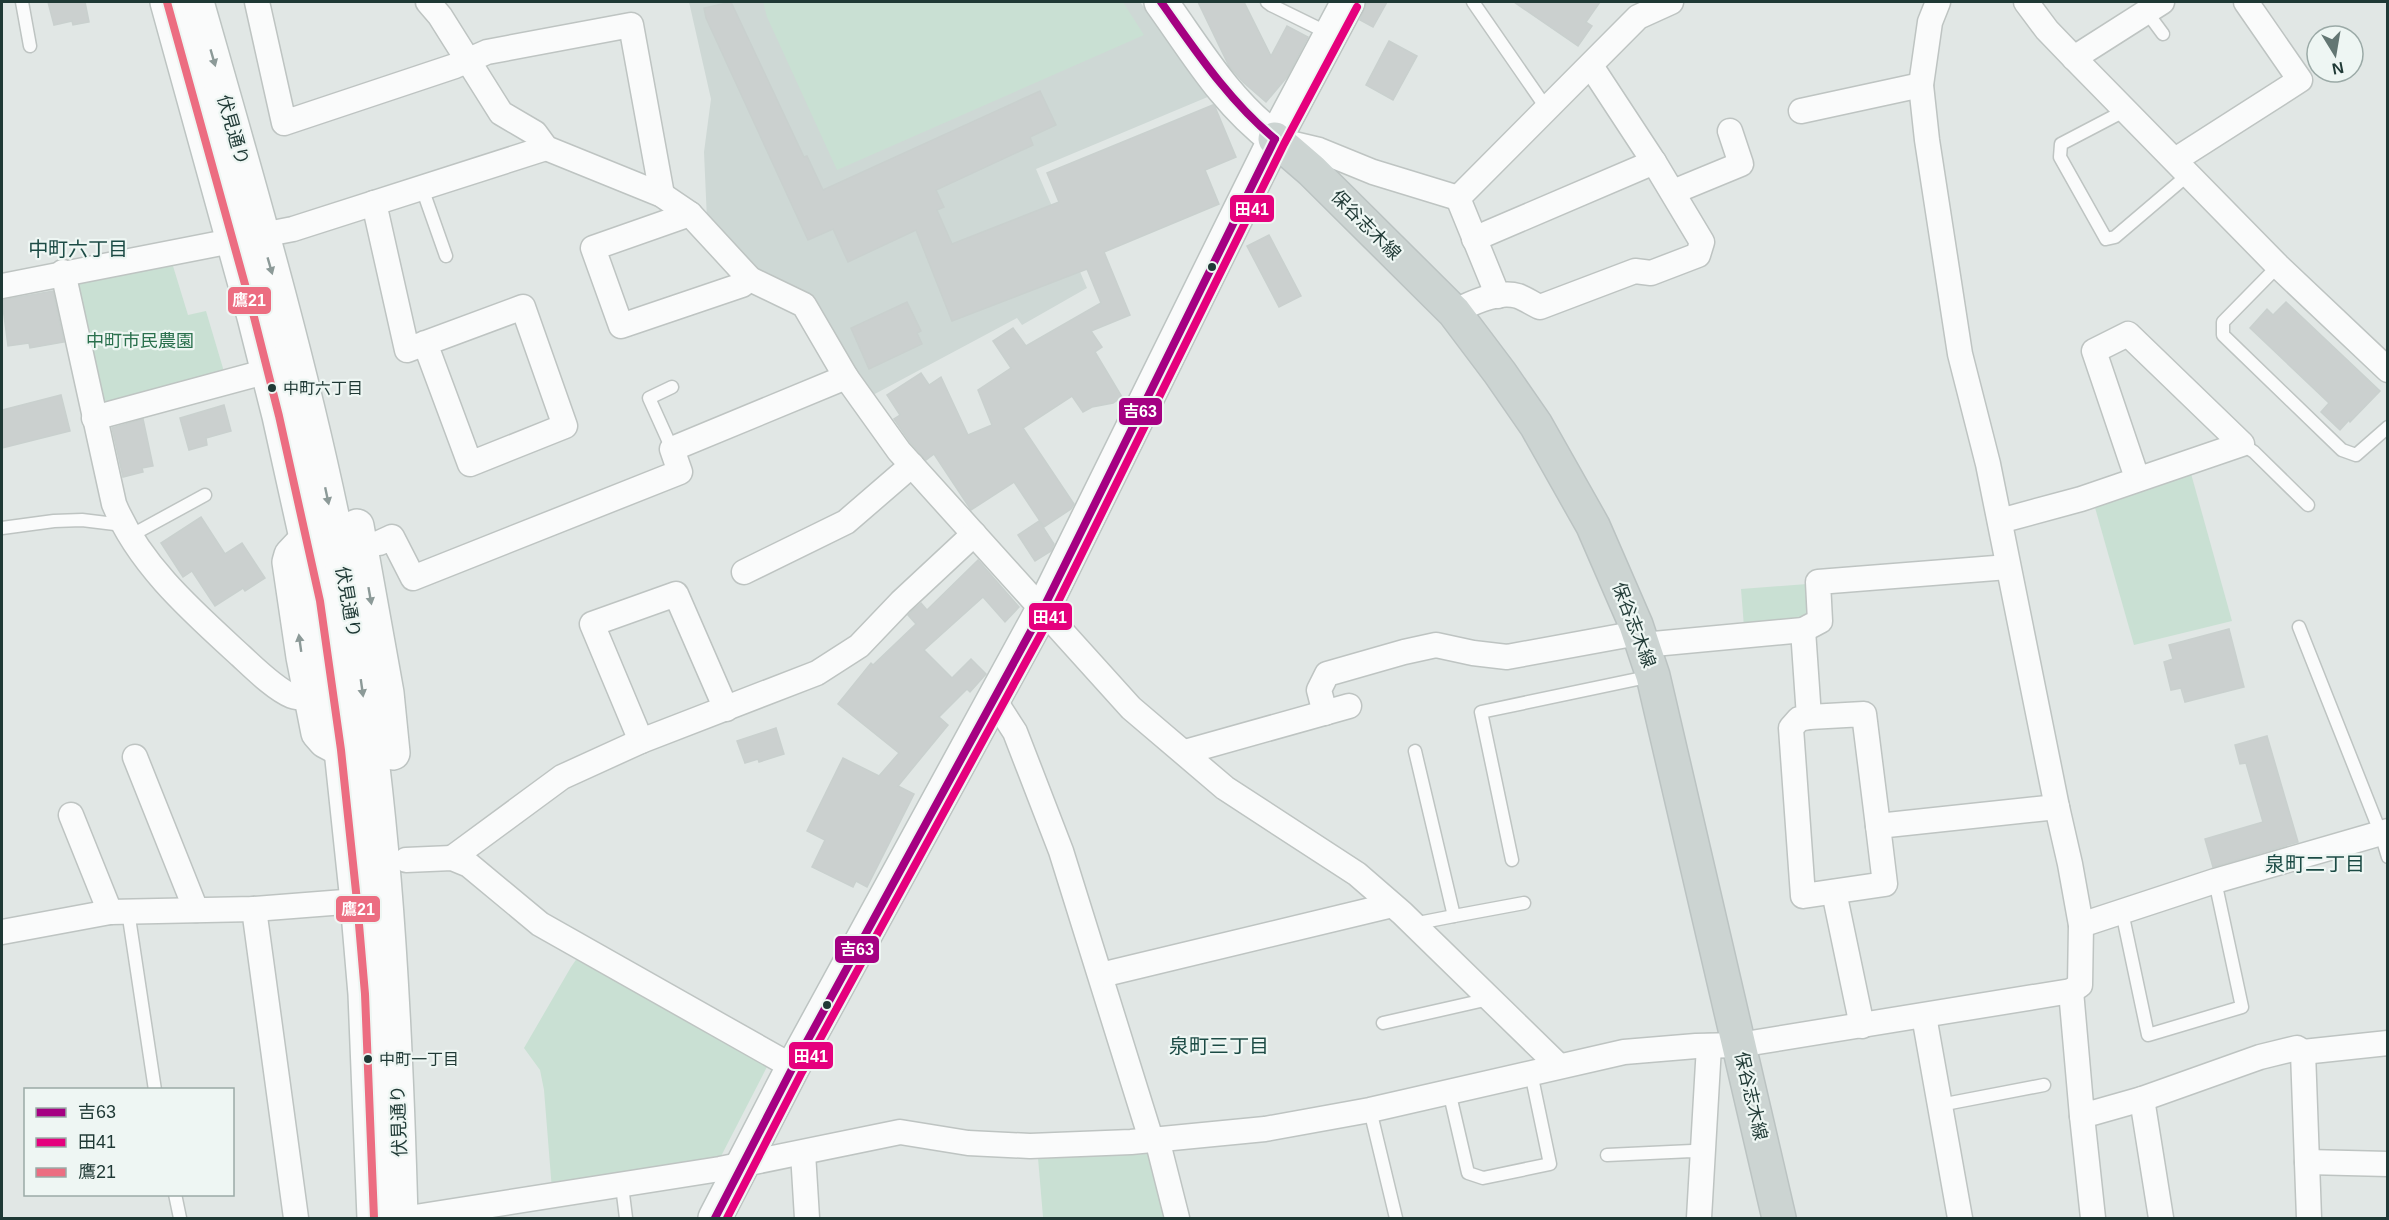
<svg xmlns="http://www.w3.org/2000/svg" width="2389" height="1220" font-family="Helvetica,'Noto Sans JP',sans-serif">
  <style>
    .built { fill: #ced8d5 }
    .green { fill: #c9e0d3 }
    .building { fill: #cbd0cf; stroke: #c9d0ce; stroke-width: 1.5 }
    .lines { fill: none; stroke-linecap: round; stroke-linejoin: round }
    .lane-casing { stroke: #bec4c2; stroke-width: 15 }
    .street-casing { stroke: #bec4c2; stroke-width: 27 }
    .secondary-casing { stroke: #bdc4c2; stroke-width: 36 }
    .primary-casing { stroke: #bbc3c2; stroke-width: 36 }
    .lane { stroke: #fafbfb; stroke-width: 12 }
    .street { stroke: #fafbfb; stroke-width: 24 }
    .secondary { stroke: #fafbfb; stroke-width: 33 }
    .primary { stroke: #ccd4d2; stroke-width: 33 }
    .bus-1-casing { stroke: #eef6f3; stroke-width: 12 }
    .bus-2-casing { stroke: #eef6f3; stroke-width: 12 }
    .bus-3-casing { stroke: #eef6f3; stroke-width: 12 }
    .bus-1 { stroke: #a50082; stroke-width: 8 }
    .bus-2 { stroke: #e5007d; stroke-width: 8 }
    .bus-3 { stroke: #ec6d81; stroke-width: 8 }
    .oneway { fill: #8c9a98 }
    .bus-dot { fill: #1f3935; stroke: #eef6f3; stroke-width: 2 }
    .labels { text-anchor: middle; stroke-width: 4.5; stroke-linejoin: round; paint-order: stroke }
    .bus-label { font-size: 16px; fill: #1f3935; stroke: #eef6f3; text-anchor: start }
    .street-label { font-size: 18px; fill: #1f3935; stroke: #eef6f3 }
    .park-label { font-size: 18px; fill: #2a704d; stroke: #eef6f3 }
    .neighbourhood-label { font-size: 20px; fill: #1c4b45; stroke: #eef6f3 }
    .line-badge { stroke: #eef6f3; stroke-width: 2 }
    .badge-label { font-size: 16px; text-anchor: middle; font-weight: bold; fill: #fff }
  </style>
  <rect width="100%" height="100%" fill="#e1e7e5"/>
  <path class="built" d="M689,2H1140L1210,96L1036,169L1087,288L1022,325L1017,318L871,396L817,306L757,275L707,220L704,152L711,99Z"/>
  <g class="green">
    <path d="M763,2H1123L1144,35L837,170L767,17Z"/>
    <path d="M173,266L188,315L206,311L225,375L106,405L98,401L72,279Z"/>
    <path d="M2190,470L2232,621L2134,645L2094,504Z"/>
    <path d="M1807,584L1810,614L1802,622L1744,627L1741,589Z"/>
    <path d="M580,954L770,1061L717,1164L552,1190L544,1090L540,1070L524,1048L571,967Z"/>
    <path d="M1148,1154L1165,1218H1021L1043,1217L1038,1158Z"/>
  </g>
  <g class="building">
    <path d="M48,2H85L89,22L73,25L72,21L54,25Z"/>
    <path d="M731,2L804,157L807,156L823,190L1040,91L1056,125L1030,137L1033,145L936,190L944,207L937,210L952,244L1059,202L1047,173L1213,105L1215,107L1236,157L1205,170L1219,204L1104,252L1130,315L1091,331L1102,347L1095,352L1122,397L1113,403L1092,407L1083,412L1072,396L1023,428L1074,504L1071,509L1044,527L1014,482L971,510L934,454L926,460L910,442L894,419L900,415L887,395L921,373L929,385L941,377L968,435L992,425L978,390L1011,368L993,341L1013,328L1026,346L1101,303L1087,269L952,321L916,230L848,262L833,229L808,240L706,18L704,8Z"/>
    <path d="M1198,2H1244L1271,56L1287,26L1308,37L1287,77L1266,102L1243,82L1229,66Z"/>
    <path d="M1367,2H1387L1373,27L1360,20Z"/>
    <path d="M1514,2H1600L1586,22L1592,26L1578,46Z"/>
    <path d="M1389,41L1417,56L1393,100L1366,85Z"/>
    <path d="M1269,235L1301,296L1279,307L1247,246Z"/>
    <path d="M53,291L64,342L30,348L29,343L8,346L2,300Z"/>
    <path d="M907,302L921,331L917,333L922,344L869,369L851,328Z"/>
    <path d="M2286,302L2380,391L2350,422L2349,420L2340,430L2321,412L2329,403L2250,328L2267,309L2273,315Z"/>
    <path d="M61,395L70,431L2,448V410Z"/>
    <path d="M224,405L231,431L206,438L207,445L189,450L180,418Z"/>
    <path d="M143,419L153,466L142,468L143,472L123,477L112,428Z"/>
    <path d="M201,517L225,554L242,543L265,578L245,591L243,588L215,606L192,571L183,577L161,543Z"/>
    <path d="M1039,521L1054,544L1051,551L1035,561L1018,535Z"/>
    <path d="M978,560L1019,607L1005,622L983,597L924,650L952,678L971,659L986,674L970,692L967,689L939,717L948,725L898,786L914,794L867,887L856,881L853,887L812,867L825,840L807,831L843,758L879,776L899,753L838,704L871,663L873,665L916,624L908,615L911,612L921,603L927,610Z"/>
    <path d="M2229,629L2244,687L2185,702L2181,688L2171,690L2164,662L2173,659L2169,645Z"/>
    <path d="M776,728L784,754L759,762L758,759L745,763L737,741Z"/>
    <path d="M2267,736L2298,842L2213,867L2205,839L2263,822L2246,763L2240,764L2235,745Z"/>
  </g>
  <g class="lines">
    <g class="lane-casing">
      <g id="lane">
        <path d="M22,2L30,46"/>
        <path d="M1267,2L1271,5L1330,34"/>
        <path d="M1473,2L1547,109"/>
        <path d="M2146,11L2163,34"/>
        <path d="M2126,110L2061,144L2060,157L2106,239L2115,237L2189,174"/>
        <path d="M422,188L446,256"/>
        <path d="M2278,266L2223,322V335L2342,450L2356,455L2388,427"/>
        <path d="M672,387L649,398L672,449"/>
        <path d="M2242,444L2254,452L2308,505"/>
        <path d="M2,528L54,521L82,520L123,525"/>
        <path d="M130,536L205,495"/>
        <path d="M2299,627L2381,834L2388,857"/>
        <path d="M1512,860L1481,712L1652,676"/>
        <path d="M128,911L155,1090"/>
        <path d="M2122,912L2148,1035L2242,1007L2215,881"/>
        <path d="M1454,916L1524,903"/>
        <path d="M1413,924L1454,916L1415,751"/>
        <path d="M1383,1023L1489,999"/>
        <path d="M1449,1091L1468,1173L1483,1178L1550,1164L1531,1073"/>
        <path d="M1940,1105L2044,1085"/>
        <path d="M1370,1110L1396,1218"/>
        <path d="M1607,1155L1692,1151L1703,1153"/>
        <path d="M622,1186L626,1218"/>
        <path d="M175,1194L180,1218"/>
      </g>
    </g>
    <g class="street-casing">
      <g id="street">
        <path d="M257,2L284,123L455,66L487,52L631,25L662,195"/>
        <path d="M428,2L440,16L501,113L535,133L546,148L662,195L690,214L750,279L804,305L846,377L899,451L1131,708L1225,788L1357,874L1402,913L1559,1066"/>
        <path d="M2026,2L2047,30L2074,58L2278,266L2388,370"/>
        <path d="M2074,58L2162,2"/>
        <path d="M1801,111L1921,85"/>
        <path d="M1281,141L1319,150L1373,172L1458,198"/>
        <path d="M2175,160L2300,80L2246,2"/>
        <path d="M1673,192L1741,164L1730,131"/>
        <path d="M374,203L407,350L523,307L565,426L470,464L425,343"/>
        <path d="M690,214L593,248L621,326L742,285L750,279"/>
        <path d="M1474,239L1654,162"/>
        <path d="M63,272L114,504C139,565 193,612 241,656C254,668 275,689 292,696C297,698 304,698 310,698"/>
        <path d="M2,286L293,229L546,148"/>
        <path d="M1498,296L1458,198L1638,17L1671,2"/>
        <path d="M1454,312C1471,303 1499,290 1518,296C1526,299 1533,304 1540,307L1635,271L1651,273L1698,255L1702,242L1654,162L1591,66"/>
        <path d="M94,418L268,371"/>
        <path d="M2000,521L2081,499L2242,444L2128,334L2094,351L2137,478"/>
        <path d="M361,546L379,543L392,537L413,578L680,472L672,449L846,377"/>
        <path d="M744,572L846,522L912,465"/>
        <path d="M1803,630L1809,717L1799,719L1791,728L1803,896L1885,884L1878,826L2057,807"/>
        <path d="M1643,645L1803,630L1820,621L1818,582L2008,567"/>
        <path d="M993,698L1015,732L1061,851L1151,1139"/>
        <path d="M1325,713L1319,690L1327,674L1404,652L1436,645L1473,653L1507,657L1638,633"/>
        <path d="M1809,717L1864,714L1878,826"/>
        <path d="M641,741L592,624L676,594L726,709"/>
        <path d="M1185,752L1349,706"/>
        <path d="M135,757L196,910"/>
        <path d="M71,815L110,912"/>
        <path d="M452,858L562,777L641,741L817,673L859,646L901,602L974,534"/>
        <path d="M406,860L452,858L469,865L540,924L793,1067"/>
        <path d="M1834,892L1862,1026"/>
        <path d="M254,909L296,1218"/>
        <path d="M2081,925L2215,881L2388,831"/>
        <path d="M2,932L110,912L254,909L357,901"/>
        <path d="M1101,975L1392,905"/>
        <path d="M2071,991L2082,1116L2142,1099L2260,1057L2297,1048L2303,1052L2309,1218"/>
        <path d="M1924,1016L1960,1218"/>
        <path d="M2303,1052L2388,1043"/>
        <path d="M2142,1099L2161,1218"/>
        <path d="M2082,1116L2093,1218"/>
        <path d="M1157,1139L1177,1218"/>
        <path d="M803,1153L807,1218"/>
        <path d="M2307,1162L2388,1164"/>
        <path d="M409,1218L720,1169L900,1132L968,1143L1030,1146L1131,1142L1265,1129L1370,1110L1624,1052L1696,1046L1739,1045L2071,991L2080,985L2081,925L2070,864L2057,807L1988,464L1960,354L1927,140L1921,85L1930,22L1938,2"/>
        <path d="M1699,1218L1709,1046"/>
      </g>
    </g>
    <g class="secondary-casing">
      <g id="secondary">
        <path d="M167,2L254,317L279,416L320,601L341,750L357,901L365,994L374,1218"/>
        <path d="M197,2C248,181 301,361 338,544C383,766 395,992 401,1218"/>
        <path d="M1161,2C1197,52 1225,101 1275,139"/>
        <path d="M357,526L387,693L393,753"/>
        <path d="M307,538L291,555L289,562L303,657L318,733L325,741L340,749"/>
        <path d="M715,1218L793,1067L1043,609L1275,139L1348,2"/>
      </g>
    </g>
    <g class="primary-casing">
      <path id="primary" d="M1275,139L1311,170L1454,312L1500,373L1536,425L1593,526L1636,625L1653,676L1779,1218"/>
    </g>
    <use href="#lane" class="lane"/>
    <use href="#street" class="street"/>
    <use href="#secondary" class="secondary"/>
    <use href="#primary" class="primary"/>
    <g class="bus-1-casing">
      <g id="bus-1">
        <path d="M1161,2C1196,51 1228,100 1275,139"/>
        <path d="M715,1218L793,1067L1043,609L1275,139"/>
      </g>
    </g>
    <g class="bus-2-casing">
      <path id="bus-2" d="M727,1218L802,1072L1052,614L1284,144L1357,7"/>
    </g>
    <g class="bus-3-casing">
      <path id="bus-3" d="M167,2L254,317L279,416L320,601L341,750L357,901L365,994L374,1218"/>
    </g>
    <use href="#bus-1" class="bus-1"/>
    <use href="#bus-2" class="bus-2"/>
    <use href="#bus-3" class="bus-3"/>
  </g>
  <defs><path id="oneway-solid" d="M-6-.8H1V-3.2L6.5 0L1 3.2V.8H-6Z" transform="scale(1.5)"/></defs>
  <g class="oneway">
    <use href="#oneway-solid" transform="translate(213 58) rotate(74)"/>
    <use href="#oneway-solid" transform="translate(270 266) rotate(74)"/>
    <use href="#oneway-solid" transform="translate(327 496) rotate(78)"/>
    <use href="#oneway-solid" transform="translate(370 596) rotate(80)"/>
    <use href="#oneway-solid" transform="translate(300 643) rotate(-98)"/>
    <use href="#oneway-solid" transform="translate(362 688) rotate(82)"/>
  </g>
  <g class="bus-dot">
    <circle cx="1212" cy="267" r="5"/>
    <circle cx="272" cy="388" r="5"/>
    <circle cx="827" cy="1005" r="5"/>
    <circle cx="368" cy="1059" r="5"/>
  </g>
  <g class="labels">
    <g class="bus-label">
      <text x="283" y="394">中町六丁目</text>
      <text x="379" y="1065">中町一丁目</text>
    </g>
    <g class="street-label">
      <text transform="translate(233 130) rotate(74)" y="6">伏見通り</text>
      <text transform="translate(1366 225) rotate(45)" y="6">保谷志木線</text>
      <text transform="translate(348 602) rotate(80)" y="6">伏見通り</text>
      <text transform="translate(1634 625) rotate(69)" y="6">保谷志木線</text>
      <text transform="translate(1751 1096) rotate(77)" y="6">保谷志木線</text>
      <text transform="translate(399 1121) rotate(-92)" y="6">伏見通り</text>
    </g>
    <g class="park-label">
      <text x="140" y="347">中町市民農園</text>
    </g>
    <g class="neighbourhood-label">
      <text x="78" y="256">中町六丁目</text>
      <text x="2315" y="871">泉町二丁目</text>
      <text x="1219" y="1053">泉町三丁目</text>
    </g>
  </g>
  <g class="line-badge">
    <rect x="1229" y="194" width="46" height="29" rx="6" fill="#e5007d"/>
    <rect x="227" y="286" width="45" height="29" rx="6" fill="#ec6d81"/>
    <rect x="1118" y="397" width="45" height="29" rx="6" fill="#a50082"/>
    <rect x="1028" y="602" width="45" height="29" rx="6" fill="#e5007d"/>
    <rect x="335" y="895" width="46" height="28" rx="6" fill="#ec6d81"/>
    <rect x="834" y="935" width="46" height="29" rx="6" fill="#a50082"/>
    <rect x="788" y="1041" width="46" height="29" rx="6" fill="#e5007d"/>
  </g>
  <g class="badge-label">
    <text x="1252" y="215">田41</text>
    <text x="249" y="306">鷹21</text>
    <text x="1140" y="417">吉63</text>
    <text x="1050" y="623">田41</text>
    <text x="358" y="915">鷹21</text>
    <text x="857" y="955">吉63</text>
    <text x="811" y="1062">田41</text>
  </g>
  <rect width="2389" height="1220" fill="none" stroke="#1f3935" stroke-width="6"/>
  <rect x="24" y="1088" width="210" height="108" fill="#eef6f3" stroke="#9baaa7" stroke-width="1.5"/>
  <rect x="36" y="1108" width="30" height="9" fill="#a50082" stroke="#9baaa7" stroke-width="1.5"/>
  <text x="78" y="1118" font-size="18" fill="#1f3935">吉63</text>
  <rect x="36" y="1138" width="30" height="9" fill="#e5007d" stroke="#9baaa7" stroke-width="1.5"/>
  <text x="78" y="1148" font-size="18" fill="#1f3935">田41</text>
  <rect x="36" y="1168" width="30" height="9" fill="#ec6d81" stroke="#9baaa7" stroke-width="1.5"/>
  <text x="78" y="1178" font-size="18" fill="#1f3935">鷹21</text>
  <g transform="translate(2335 54) rotate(169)"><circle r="28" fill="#eef6f3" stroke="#9baaa7" stroke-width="1.5"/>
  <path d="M0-4.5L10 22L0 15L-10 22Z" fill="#637673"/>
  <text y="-9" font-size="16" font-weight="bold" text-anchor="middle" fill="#1f3935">N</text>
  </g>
</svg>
